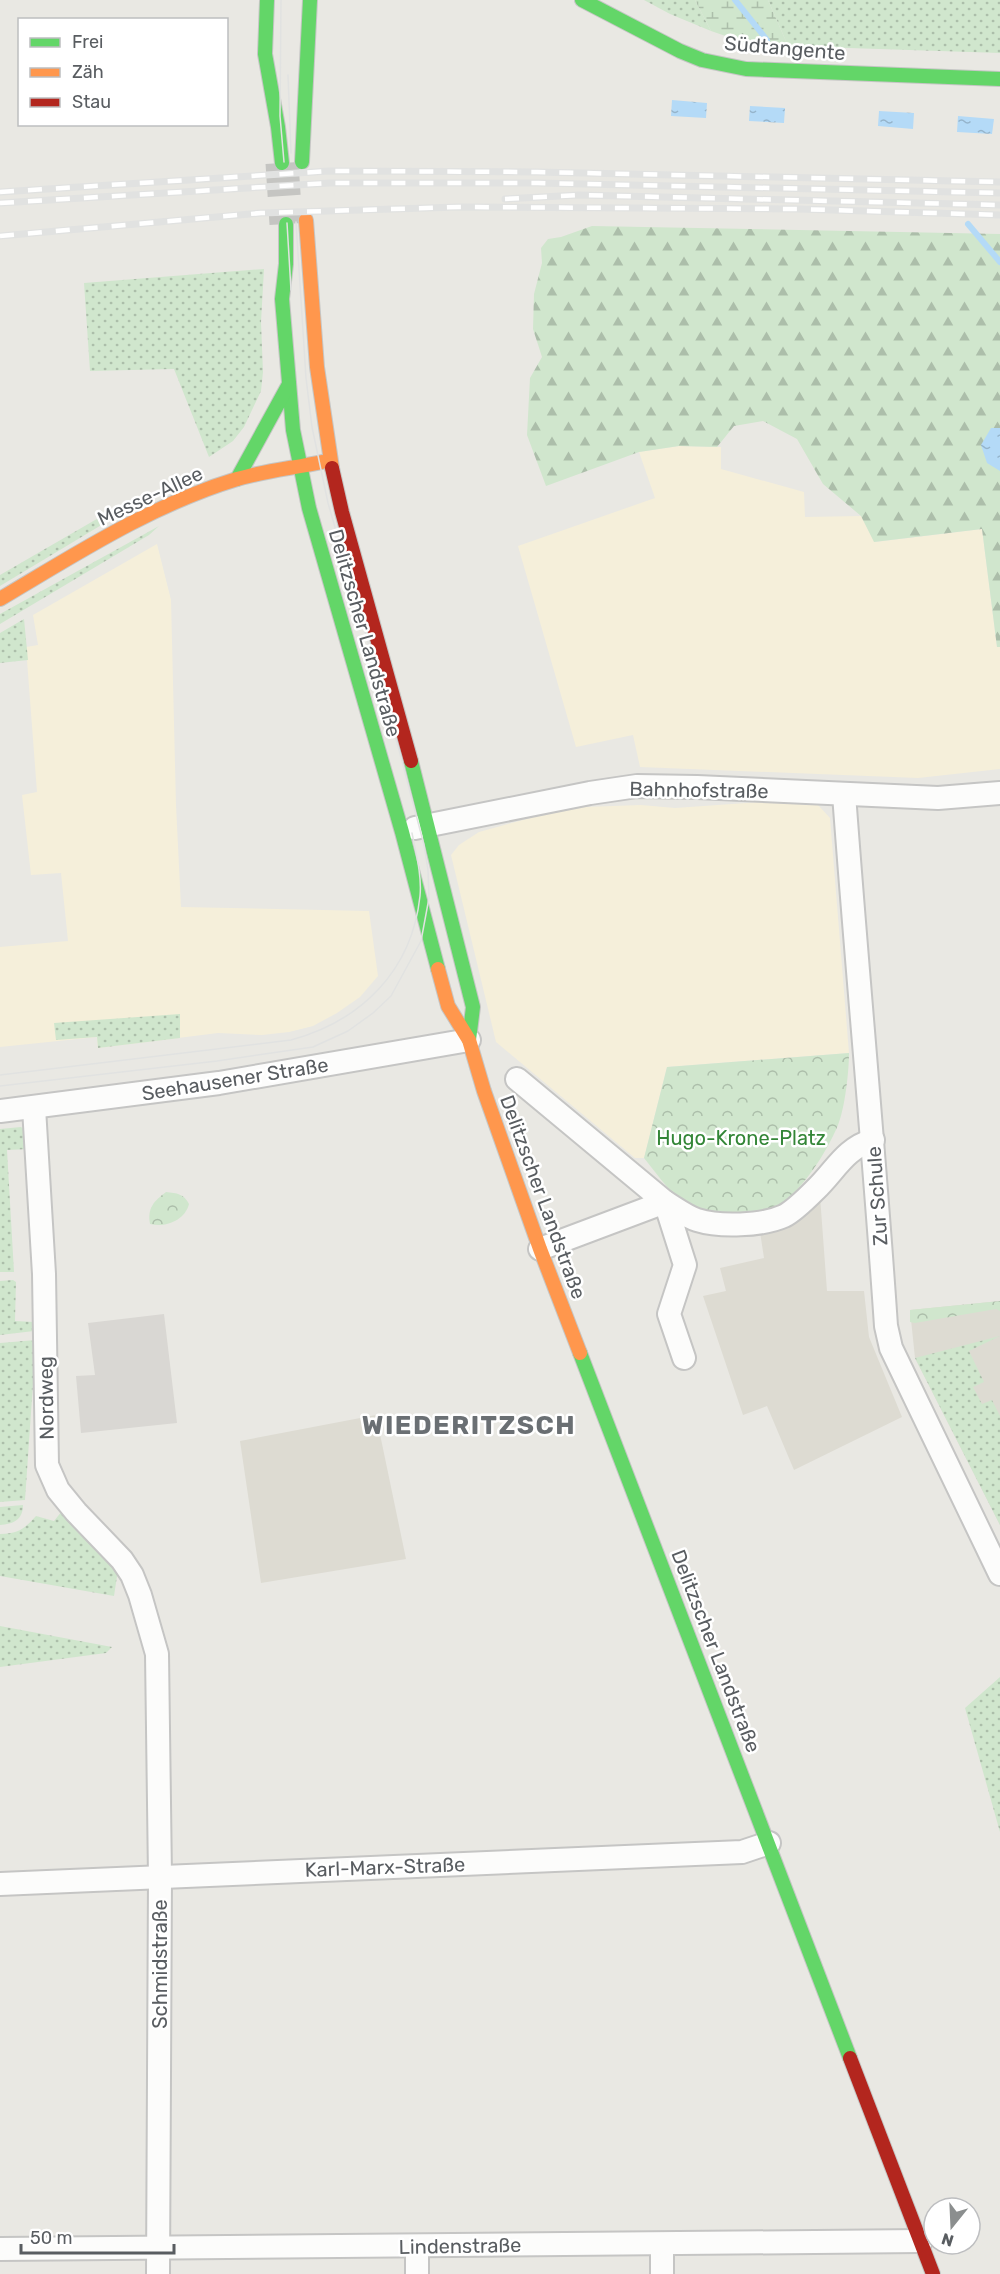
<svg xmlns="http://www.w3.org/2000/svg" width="1000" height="2274" font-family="Rubik,sans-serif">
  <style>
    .commercial { fill: #f5efda }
    .industrial { fill: #d9d7d3 }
    .education { fill: #dddbd2 }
    .grass { fill: url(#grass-dots) }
    .forest { fill: url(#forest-firs) }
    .wetland { fill: url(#wetland-marsh) }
    .park { fill: url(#park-crowns) }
    .water { fill: url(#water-ripples) }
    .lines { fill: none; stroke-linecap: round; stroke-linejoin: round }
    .stream { stroke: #b4daf7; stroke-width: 6 }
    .secondary-tunnel { stroke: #c5c5c2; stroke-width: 33; stroke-dasharray: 33 16; stroke-linecap: butt }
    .street-casing { stroke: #c5c5c4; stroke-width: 26 }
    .fast-casing { stroke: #c6c6c5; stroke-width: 16 }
    .slow-casing { stroke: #c6c6c5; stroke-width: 16 }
    .jam-casing { stroke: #c6c6c5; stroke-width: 16 }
    .street { stroke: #fcfcfb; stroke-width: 22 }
    .fast { stroke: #63d668; stroke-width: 14 }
    .slow { stroke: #ff974d; stroke-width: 14 }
    .jam { stroke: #b3261e; stroke-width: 14 }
    .tram { stroke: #e1e2e1; stroke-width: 1.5 }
    .rail-casing { stroke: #e1e2e1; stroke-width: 7 }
    .rail { stroke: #fff; stroke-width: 4.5; stroke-dasharray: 14; stroke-linecap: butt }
    .labels { text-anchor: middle; stroke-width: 5; stroke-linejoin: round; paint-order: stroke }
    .street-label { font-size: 20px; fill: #595d61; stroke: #fff }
    .park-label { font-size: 20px; fill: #338637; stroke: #fff }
    .district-label { font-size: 26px; font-weight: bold; letter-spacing: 1.5px; fill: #6a6f73; stroke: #fff }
  </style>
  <defs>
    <pattern id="grass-dots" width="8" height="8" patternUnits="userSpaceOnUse" patternTransform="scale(1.5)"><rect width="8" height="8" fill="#d0e6cd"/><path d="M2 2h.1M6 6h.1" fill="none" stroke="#acbeaa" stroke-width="1.8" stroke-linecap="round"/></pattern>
    <pattern id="forest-firs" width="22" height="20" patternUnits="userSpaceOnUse" patternTransform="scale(1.5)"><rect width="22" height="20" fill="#d0e6cd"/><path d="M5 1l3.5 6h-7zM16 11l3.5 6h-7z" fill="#acbeaa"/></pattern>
    <pattern id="wetland-marsh" width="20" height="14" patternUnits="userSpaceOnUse" patternTransform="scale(1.5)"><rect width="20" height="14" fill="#d0e6cd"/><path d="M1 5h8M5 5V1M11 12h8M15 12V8" fill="none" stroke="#acbeaa"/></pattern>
    <pattern id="park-crowns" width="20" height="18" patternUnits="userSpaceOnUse" patternTransform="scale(1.5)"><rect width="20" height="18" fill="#d0e6cd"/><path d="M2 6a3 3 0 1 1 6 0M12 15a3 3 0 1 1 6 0" fill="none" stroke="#acbeaa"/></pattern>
    <pattern id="water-ripples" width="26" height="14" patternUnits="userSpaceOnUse" patternTransform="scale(1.5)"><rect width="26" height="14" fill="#b4daf7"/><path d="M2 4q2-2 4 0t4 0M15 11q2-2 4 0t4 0" fill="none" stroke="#95b4cb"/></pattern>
  </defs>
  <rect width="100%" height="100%" fill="#e9e8e3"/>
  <g class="commercial">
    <path d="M679,446L721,447V469L804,492L805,517L861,516L875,542L982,529L997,647H1000V769L918,778L640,767L633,735L576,747L518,546L655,498L639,452Z"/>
    <path d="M157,544L171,600L176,805L181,907L369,911L378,976L360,997L337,1013L313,1026L289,1032L262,1035L218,1033L98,1048L97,1037L0,1047V947L68,941L61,873L31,875L22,795L37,792L26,647L38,645L33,615Z"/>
    <path d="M774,801L818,805L830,818L849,1053L667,1067L644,1158H635L496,1042L451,855L459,845L479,832L545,814L585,807L641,805L675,808Z"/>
  </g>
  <path class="industrial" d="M164,1314L177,1423L81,1433L76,1376L95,1375L88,1323Z"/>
  <g class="education">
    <path d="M820,1196L827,1291H864L869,1337L902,1417L794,1470L767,1406L743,1415L703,1296L726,1291L720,1268L764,1258L760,1232L786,1228Z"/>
    <path d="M1000,1301V1525L915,1358L910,1310Z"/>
    <path d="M376,1415L406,1559L261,1583L240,1441Z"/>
  </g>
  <g class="grass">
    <path d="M644,0H695L711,31L670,14Z"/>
    <path d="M768,0H1000V53L788,46Z"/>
    <path d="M264,269L261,322L263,372L261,391L244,427L233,441L209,457L174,369L90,371L84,283Z"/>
    <path d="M143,500L0,586V575L121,505Z"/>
    <path d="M159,526L149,535L0,624V614Z"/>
    <path d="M24,619L28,660L0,663V633Z"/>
    <path d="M180,1014V1038L98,1048L97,1037L56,1040L54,1023Z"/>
    <path d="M21,1127L25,1130L30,1149L7,1150L14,1272H0V1129Z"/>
    <path d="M13,1280L16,1282L15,1321L34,1322V1331L0,1335V1281Z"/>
    <path d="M1000,1336L969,1351L984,1382L973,1387L982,1404L992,1400L1000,1416V1525L915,1358Z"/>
    <path d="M36,1340L25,1500L0,1502V1343Z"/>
    <path d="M23,1505C23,1520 13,1524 0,1525V1507Z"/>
    <path d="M62,1511L119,1563L114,1596L0,1576V1534C19,1533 23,1530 36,1516L54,1521Z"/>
    <path d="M0,1626L112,1647L106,1653L0,1667Z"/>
    <path d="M1000,1677V1832L965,1708Z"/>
  </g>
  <path class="forest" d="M592,226L1000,234V647H997L982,529L874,542L861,516L823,484L797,439L763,421L734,426L717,447L679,446L639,452L546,486L527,435L530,378L542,357L533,329L534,294L542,263L541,248L548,239L561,237Z"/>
  <path class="wetland" d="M695,0H768L788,46L743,42L711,31Z"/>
  <g class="park">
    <path d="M849,1053C849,1071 845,1108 838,1125C827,1152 800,1195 774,1208C764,1213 749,1214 738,1214C718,1215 698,1210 681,1199C667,1190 655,1171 644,1158L667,1067Z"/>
    <path d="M166,1192C177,1193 184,1194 189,1204C185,1220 166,1228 150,1224C147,1208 154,1201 166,1192Z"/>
    <path d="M1000,1301V1311L996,1309L915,1323L910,1322V1310Z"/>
  </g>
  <g class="water">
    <path d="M672,100L707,103L706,118L671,116Z"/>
    <path d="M750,106L785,108L784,123L749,121Z"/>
    <path d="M879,111L914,113L913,129L878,126Z"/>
    <path d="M958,116L994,119L992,134L957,132Z"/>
    <path d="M991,428H1000V471L987,463L981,445Z"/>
  </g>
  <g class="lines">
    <g class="stream">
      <path d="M735,0L767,40"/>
      <path d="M968,224L1000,262"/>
    </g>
    <path class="secondary-tunnel" d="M282,163L286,224"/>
    <g class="street-casing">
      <g id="street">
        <path d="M844,794C857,971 874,1148 886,1326L891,1348L1000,1574"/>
        <path d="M415,828L590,793L637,786L697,787L938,798L1000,793"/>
        <path d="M517,1079L665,1202L540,1249"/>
        <path d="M34,1108L44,1274L47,1465L58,1490L76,1512L122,1560L132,1575L140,1595L157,1654L160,1877L158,2274"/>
        <path d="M0,1111L219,1083L469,1040"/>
        <path d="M684,1358L669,1314L685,1265L665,1202C675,1208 687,1217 697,1220C719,1227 762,1226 784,1216C794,1211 807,1198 815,1190C836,1170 844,1149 873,1140"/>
        <path d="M0,1884L742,1852L769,1843"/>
        <path d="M662,2244V2274"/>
        <path d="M0,2249L921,2241"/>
        <path d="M417,2274V2247"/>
      </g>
    </g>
    <g class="fast-casing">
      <g id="fast">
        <path d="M267,0L265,54L278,127L282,163"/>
        <path d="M582,0L680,51L702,60L746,69L1000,79"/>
        <path d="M302,162L310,0"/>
        <path d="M286,224V264L282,299L293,430L309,508L402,832L438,969"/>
        <path d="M237,479L289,384"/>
        <path d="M411,761L473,1007L469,1040"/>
        <path d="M580,1353L850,2058"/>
      </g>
    </g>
    <g class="slow-casing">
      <g id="slow">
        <path d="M306,220L317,367L332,468"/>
        <path d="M0,599C76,554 151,505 237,479C264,471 294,468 322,462"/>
        <path d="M438,969L448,1006L469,1040L484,1091L540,1249L580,1353"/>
      </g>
    </g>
    <g class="jam-casing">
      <g id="jam">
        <path d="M332,468L342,512L411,761"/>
        <path d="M850,2058L933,2274"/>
      </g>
    </g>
    <use href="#street" class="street"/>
    <use href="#fast" class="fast"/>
    <use href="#slow" class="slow"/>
    <use href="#jam" class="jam"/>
    <g class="tram">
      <path d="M281,0L280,116L284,162"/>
      <path d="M288,75L291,153"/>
      <path d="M287,223L291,290"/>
      <path d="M0,1075L291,1040C361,1021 412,971 420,896C422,876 416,853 412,833"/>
      <path d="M0,1086L217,1061L313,1047L348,1031L373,1013L391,996L421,941L429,898L428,870L424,845L399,750L328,503L312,427L306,378L296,222"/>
    </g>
    <g class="rail-casing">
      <g id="rail">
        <path d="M0,192L329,171L537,172L1000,182"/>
        <path d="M505,199L579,195L1000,205"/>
        <path d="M0,203L330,183H538L1000,193"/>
        <path d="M0,236L261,213L459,207L798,209L1000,215"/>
      </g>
    </g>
    <use href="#rail" class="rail"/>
  </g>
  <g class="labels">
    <g class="street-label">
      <text transform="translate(785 48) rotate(5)" y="7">Südtangente</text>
      <text transform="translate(150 496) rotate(-25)" y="7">Messe-Allee</text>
      <text transform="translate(365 633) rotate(74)" y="7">Delitzscher Landstraße</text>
      <text transform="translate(699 790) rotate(1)" y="7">Bahnhofstraße</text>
      <text transform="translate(235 1079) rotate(-9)" y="7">Seehausener Straße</text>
      <text transform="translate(877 1196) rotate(-94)" y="7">Zur Schule</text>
      <text transform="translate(543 1197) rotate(70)" y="7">Delitzscher Landstraße</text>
      <text transform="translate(46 1398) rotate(-91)" y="7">Nordweg</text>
      <text transform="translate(716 1651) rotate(69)" y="7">Delitzscher Landstraße</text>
      <text transform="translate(385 1867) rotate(-2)" y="7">Karl-Marx-Straße</text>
      <text transform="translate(160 1964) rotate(-90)" y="7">Schmidstraße</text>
      <text transform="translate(460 2246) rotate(-1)" y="7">Lindenstraße</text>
    </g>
    <g class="park-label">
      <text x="741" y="1145">Hugo-Krone-Platz</text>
    </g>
    <g class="district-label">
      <text x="469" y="1434">WIEDERITZSCH</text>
    </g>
  </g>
  <rect x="18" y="18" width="210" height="108" fill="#ffffff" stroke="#bdbec0" stroke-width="1.5"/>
  <rect x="30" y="38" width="30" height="9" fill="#63d668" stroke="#bdbec0" stroke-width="1.5"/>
  <text x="72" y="48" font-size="18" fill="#595d61">Frei</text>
  <rect x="30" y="68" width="30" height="9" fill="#ff974d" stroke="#bdbec0" stroke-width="1.5"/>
  <text x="72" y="78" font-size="18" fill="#595d61">Zäh</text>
  <rect x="30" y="98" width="30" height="9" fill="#b3261e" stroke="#bdbec0" stroke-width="1.5"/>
  <text x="72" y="108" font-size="18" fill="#595d61">Stau</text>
  <g transform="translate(952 2226) rotate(198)"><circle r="28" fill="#ffffff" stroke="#bdbec0" stroke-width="1.5"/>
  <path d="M0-4.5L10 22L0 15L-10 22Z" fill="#8b8e8e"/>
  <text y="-9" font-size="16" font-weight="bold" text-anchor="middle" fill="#595d61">N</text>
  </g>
  <path d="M21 2244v9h153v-9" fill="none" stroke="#595d61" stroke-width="3"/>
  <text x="30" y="2244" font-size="18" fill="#595d61" stroke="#ffffff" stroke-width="4.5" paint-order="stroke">50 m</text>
</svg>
